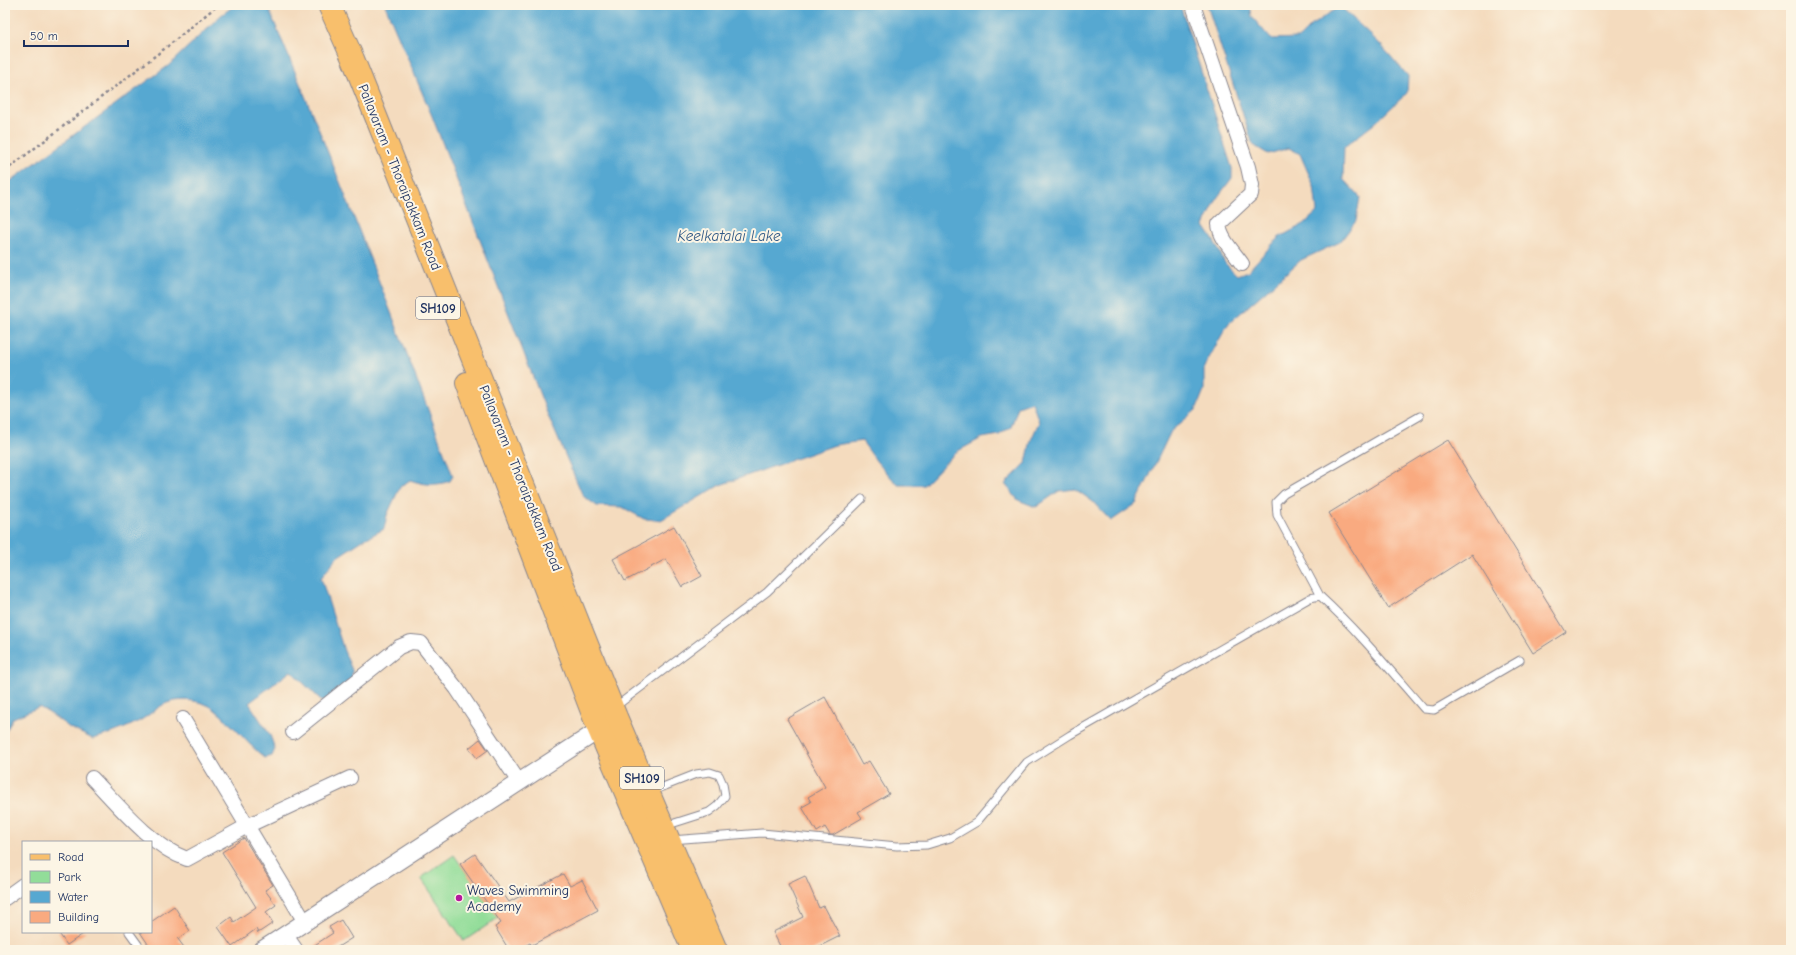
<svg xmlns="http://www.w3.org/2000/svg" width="1796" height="955" font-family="'Comic Neue',sans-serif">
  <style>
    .green { fill: #92dd99; stroke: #56867c }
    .water { fill: #56a8d1; stroke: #386c98 }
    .building { fill: #f9aa80 }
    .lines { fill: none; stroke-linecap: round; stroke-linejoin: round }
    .service-casing { stroke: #88858e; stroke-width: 9 }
    .minor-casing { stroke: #88858e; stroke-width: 16 }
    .tertiary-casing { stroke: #88858e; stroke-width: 19 }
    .primary-casing { stroke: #88858e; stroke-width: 24 }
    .path { stroke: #88858e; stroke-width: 2.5; stroke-dasharray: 3 3; stroke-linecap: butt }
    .service { stroke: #fff; stroke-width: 7 }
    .minor { stroke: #fff; stroke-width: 14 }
    .tertiary { stroke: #fff; stroke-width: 17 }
    .primary { stroke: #f8bf6c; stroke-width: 22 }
    .poi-dot { fill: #b5179e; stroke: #fcf5e5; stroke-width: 1.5 }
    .labels { text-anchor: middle; stroke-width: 4; stroke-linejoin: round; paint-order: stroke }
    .shield { fill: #fcf5e5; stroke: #5e6a86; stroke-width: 1 }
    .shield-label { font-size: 13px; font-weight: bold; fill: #1b2f5e }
    .street-label { font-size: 14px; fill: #1b2f5e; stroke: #fcf5e5 }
    .poi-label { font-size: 14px; fill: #1b2f5e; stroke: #fcf5e5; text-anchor: start }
    .water-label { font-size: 15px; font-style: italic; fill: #305986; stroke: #fcf5e5 }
  </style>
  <rect width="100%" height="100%" fill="#fcf5e5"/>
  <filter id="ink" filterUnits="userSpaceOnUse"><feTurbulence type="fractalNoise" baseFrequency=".025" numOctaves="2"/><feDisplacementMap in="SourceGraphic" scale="8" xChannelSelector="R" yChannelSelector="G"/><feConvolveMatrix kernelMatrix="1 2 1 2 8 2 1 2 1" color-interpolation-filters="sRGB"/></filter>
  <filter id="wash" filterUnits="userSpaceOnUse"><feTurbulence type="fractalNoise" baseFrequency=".012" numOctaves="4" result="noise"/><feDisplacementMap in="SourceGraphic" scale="16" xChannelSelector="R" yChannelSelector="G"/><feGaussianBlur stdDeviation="0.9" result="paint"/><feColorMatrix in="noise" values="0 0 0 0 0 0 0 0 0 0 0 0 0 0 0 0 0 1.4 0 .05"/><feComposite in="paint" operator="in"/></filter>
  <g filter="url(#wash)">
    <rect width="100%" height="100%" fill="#f4dbbe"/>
    <path class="green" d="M454,855L498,918L464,941L421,878Z"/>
    <g class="water">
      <path d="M235,5H267C333,160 394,318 453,476L450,481C435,486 425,485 410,480L400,487L387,515L384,529L363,540L337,557L321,578L344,651L352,670V678L323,702L291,671L249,703L270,735L275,749L272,756L265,758C246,743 233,724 214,709C201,699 175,697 161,706C154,710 148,716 141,720C125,729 110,734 93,739L70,728L51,714L39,707L13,718L5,733V185L168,66L220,16Z"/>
      <path d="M385,5H1180L1232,168V178L1217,198L1204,226L1214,241L1225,263L1237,275L1248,271L1278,238L1304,224L1317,212L1314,186L1300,154L1289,148L1268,154L1253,145L1207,5H1250L1252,17L1271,39L1299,38L1312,25L1340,6L1379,43L1408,76L1407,93L1374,124L1344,147L1343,179L1360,197L1356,221L1340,242L1301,260L1228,324L1204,367V390L1196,410L1171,431L1136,504L1111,521L1092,501L1075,489L1059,491L1036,507L1018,500L1005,484L1026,463L1031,440L1039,422L1032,402L1018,407L1011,427L999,435L982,438L956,452L924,485H898L877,462L862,441L835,445L720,485L661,520L644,519L622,507L597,506L583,496L547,413L432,116Z"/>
    </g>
    <g id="blocks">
      <g class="building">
        <path d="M1448,440L1566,632L1533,653L1472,554L1388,608L1329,513Z"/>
        <path d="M674,526L702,576L682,587L666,559L625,581L613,559Z"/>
        <path d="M825,697L862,765L869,761L889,794L858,812L862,818L833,835H830L825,827L817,832L802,807L811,802L808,797L825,787L787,719Z"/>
        <path d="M480,739L488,750L477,758L469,748Z"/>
        <path d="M244,838L273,885L265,890L276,905L266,912L273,923L258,933L256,929L232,947L218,927L231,917L234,922L256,907L222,852Z"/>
        <path d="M475,854L509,902L563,874L570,886L582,880L598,910L532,945L530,943L518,950H509L495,927L501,923L460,864Z"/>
        <path d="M805,876L819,908L824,906L840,936L812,950H782L773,932L803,917L788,884Z"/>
        <path d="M174,906L190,931L178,939L186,950H152L140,932H151V922Z"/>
        <path d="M341,920L352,938L333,950H307L333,933L329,927Z"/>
        <path d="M58,932H86L67,945Z"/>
      </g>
    </g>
  </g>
  <g filter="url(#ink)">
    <use href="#blocks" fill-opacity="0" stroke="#88858e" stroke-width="1"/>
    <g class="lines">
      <g class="service-casing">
        <g id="service">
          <path d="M1320,596L1277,515L1276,502L1284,494L1420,416"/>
          <path d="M615,707L767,592L862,499"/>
          <path d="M650,792L696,774L710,772L719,775L723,784L725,796L717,806L709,812L665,826"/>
          <path d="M671,840L762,833L897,846L927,845L950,838L977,822L1027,762L1070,735L1310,598L1320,596C1358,631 1390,670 1424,709L1434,710L1520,660"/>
          <path d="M129,932L142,950"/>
        </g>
      </g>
      <g class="minor-casing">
        <g id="minor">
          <path d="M1193,5L1248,167L1252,185L1251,194L1219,224C1220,239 1234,252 1242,264"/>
          <path d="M183,719L305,922"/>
          <path d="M293,732L399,647L411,642L421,643L457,689L519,782"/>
          <path d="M92,778C118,805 151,846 187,859L247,826L350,778"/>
          <path d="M5,898L23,885"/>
          <path d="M285,934L296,950"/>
        </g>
      </g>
      <g class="tertiary-casing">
        <path id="tertiary" d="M262,950L599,730"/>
      </g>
      <g class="primary-casing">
        <g id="primary">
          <path d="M329,5L353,59L616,717L716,950"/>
          <path d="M467,383L599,730L693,950"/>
        </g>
      </g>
      <path class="path" d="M5,171L168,46L218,5"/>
      <use href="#service" class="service"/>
      <use href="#minor" class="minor"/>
      <use href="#tertiary" class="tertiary"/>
      <use href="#primary" class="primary"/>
    </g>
  </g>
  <circle class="poi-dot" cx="459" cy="898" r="4"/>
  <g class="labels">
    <g class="shield">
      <rect x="416" y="297" width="44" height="22" rx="3"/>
      <rect x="620" y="767" width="44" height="22" rx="3"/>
    </g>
    <g class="shield-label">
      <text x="438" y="313">SH109</text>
      <text x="642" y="783">SH109</text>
    </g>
    <g class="street-label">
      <text transform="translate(400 177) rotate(68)" y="5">Pallavaram - Thoraipakkam Road</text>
      <text transform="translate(521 478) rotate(68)" y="5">Pallavaram - Thoraipakkam Road</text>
    </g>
    <g class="poi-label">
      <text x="467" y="895">Waves Swimming<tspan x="467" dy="16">Academy</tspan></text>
    </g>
    <g class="water-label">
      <text x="729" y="241">Keelkatalai Lake</text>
    </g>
  </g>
  <rect width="1796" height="955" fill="none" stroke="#fcf5e5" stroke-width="20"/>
  <rect x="22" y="841" width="130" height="92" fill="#fcf5e5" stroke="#a2a6af"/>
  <rect x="30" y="854" width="20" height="6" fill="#f8bf6c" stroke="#a2a6af"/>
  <text x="58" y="861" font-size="12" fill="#1b2f5e">Road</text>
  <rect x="30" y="871" width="20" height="12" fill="#92dd99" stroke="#a2a6af"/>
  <text x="58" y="881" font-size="12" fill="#1b2f5e">Park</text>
  <rect x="30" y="891" width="20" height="12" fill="#56a8d1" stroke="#a2a6af"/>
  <text x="58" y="901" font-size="12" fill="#1b2f5e">Water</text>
  <rect x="30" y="911" width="20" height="12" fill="#f9aa80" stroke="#a2a6af"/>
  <text x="58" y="921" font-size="12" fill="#1b2f5e">Building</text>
  <path d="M24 40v6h104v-6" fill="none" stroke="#1b2f5e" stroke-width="2"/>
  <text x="30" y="40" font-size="12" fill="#1b2f5e" stroke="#fcf5e5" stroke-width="3" paint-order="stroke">50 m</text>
</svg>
